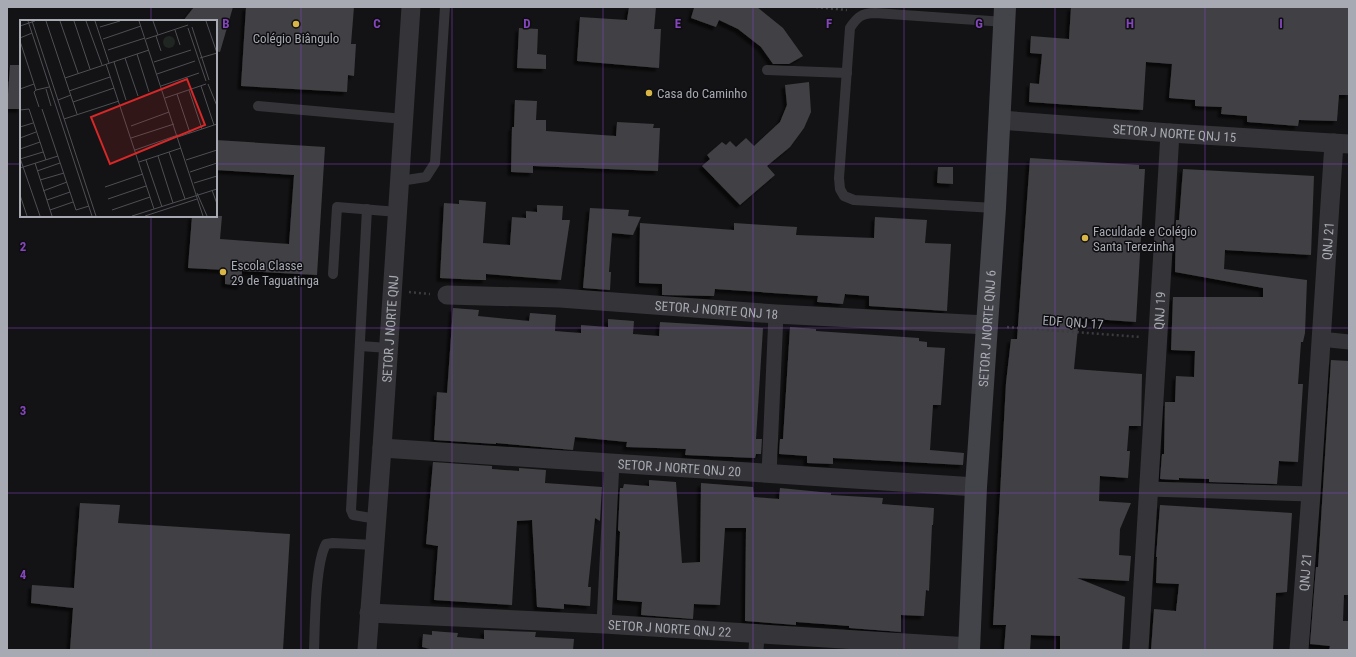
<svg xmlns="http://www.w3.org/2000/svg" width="1356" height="657" font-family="'Roboto Condensed',sans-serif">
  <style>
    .building { fill: #414044; filter: url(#shadow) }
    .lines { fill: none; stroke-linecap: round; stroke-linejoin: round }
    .path { stroke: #3b3c40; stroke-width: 2.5; stroke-dasharray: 2 3; stroke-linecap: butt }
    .service { stroke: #353539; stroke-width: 10 }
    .pedestrian { stroke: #353539; stroke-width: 15 }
    .minor { stroke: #353539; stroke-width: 19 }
    .secondary { stroke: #434449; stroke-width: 22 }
    .grid { fill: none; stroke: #8445bd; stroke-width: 1; stroke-opacity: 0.55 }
    .poi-dot { fill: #d9b747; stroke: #0e0e10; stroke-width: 1.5 }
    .labels { text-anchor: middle; stroke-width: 3; stroke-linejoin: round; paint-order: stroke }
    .poi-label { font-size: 13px; fill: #a7a9b3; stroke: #0e0e10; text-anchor: start }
    .street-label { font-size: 13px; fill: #a7a9b3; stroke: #0e0e10 }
    .inset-road { fill: none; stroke: #4e4f54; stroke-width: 1 }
    .view { fill: #d62828; fill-opacity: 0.15; stroke: #d62828; stroke-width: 2 }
    .inset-edge { fill: none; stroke: #a7a9b3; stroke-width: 2 }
    .grid-label { font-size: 13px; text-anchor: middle; font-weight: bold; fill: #8445bd; stroke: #0e0e10; stroke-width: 3; stroke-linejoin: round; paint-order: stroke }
  </style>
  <defs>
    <filter id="shadow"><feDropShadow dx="-3.5" dy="3.5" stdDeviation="1" flood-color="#0009"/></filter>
  </defs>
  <rect width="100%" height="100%" fill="#131315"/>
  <g class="building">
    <path d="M194,7H233L220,52L216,51V21H183Z"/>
    <path d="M246,7H354L351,44H356L354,76L348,75L347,92L241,86Z"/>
    <path d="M629,7H656L654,29H661L659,68L577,61L580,17L627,20Z"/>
    <path d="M691,7H757L783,28L803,56L789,64H773L761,47L738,29L719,20L716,27L691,18L694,8Z"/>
    <path d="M1071,7H1349V95H1339L1337,121L1299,120L1298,126L1247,122V116L1221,114L1222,107L1195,106V100L1169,98L1172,64L1146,62L1143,110L1029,102L1030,83L1039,84L1042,54L1030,53L1031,36L1069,39Z"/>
    <path d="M519,28L538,29L537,54L546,55V69L517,68Z"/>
    <path d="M10,65H21V109H7Z"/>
    <path d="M809,82L811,112L804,128L790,147L767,166L775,175L740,205L702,166L710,159L707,155L722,142L726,145L730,141L736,147L746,138L754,146L780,122L787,105L785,85Z"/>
    <path d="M515,100L537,101L536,120H546V131L616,136L617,122L654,124L653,128H660L658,171L533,166V173L511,172L512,127H514Z"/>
    <path d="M216,140L325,147L317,275L242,271L241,286L225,284V270L188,268L192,216H222L220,239L289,244L294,175L216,170Z"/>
    <path d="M1030,158L1139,165V169H1145L1136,322L1079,318L1074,369L1142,374L1141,426H1129L1127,451H1130L1128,478L1100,476L1099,501L1131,503L1120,529L1119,555L1131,556L1129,581L1077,578L1125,597L1122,650H1060V636L1031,635L1030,650H1004L1006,625H993L1006,383L1011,339H1017Z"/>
    <path d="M938,167H953V184L937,183Z"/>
    <path d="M1183,169L1314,176L1311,255L1225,250L1224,269L1307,280L1305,333L1303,342H1301L1298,384H1303L1298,462L1279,461L1277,484L1209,482V479L1179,478V480L1160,479L1162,454H1164L1165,402H1175L1176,376L1194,377L1195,351L1171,350L1173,297H1263V288L1175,272L1176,220H1179Z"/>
    <path d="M459,200L486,202L483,243L510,245L512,217L526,218V211L537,212V205L563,206L562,220H570L561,280L486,274V280H480L440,278L444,203L459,204Z"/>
    <path d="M590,208L629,210L628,216L641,217L633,235L612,233L609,272H611L610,290L583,288Z"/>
    <path d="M875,217L927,220L925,243L951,244L947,311L869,306V296L845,294L843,304L817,302L818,296L715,289L714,296L662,295V284L639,283L640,223L734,230V223L780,226L797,227L796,235L874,238Z"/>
    <path d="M453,308L479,310L478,316L529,321L530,313L556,315L555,331L581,333V325L608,327V319L634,321L633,334L659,336L660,322L763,328L756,439H762L761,454H756L755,458L685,455L686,449L626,447L627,442L575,437L573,450L496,443V444L434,440L437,392L447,393Z"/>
    <path d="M790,327L816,329V331L919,338V341L927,342V347L945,348L941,405H933L930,450L964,453L963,465L833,458V464L807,463V456L779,454L780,439H783Z"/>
    <path d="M1331,360L1349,361V595H1344L1343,621H1349V650H1329L1330,646L1310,644L1316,567H1318Z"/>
    <path d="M433,462L492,466V469L519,471V468L546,470L545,483L602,487L600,521L595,518L591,559L588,587H591L590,606L564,604V609L537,607L532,520L517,521L512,605L434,600L438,546L426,544Z"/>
    <path d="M649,480L676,482L682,563L700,562L701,483L753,487L754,497L779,499L780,488L831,493V495L883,498L882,504L934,508L933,525H932L929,591L926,590L924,616L901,615V632L849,628V626L823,624L796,622V625L745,621L746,528H725L720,605L694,604L693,619L641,615L642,602L617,600L620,532L618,530L620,488H623L624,484L649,486Z"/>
    <path d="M80,503L120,505L118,523L290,534L283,650H70L73,608L31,603L32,585L74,588Z"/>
    <path d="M1160,505L1292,513L1287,592L1276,593L1273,650H1151L1154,609L1176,611L1179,584L1156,583L1157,557H1156Z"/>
    <path d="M484,630L536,632L535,637L574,639L573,650H434L422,647L423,634L432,635V631L458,633L457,637L484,639Z"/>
  </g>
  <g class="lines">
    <g class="path">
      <path d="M816,7L847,10"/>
      <path d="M409,292L430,294"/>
      <path d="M1007,327L1141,337"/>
    </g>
    <g class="service">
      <path d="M767,70L847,73"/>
      <path d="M258,106L404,119"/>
      <path d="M400,181L426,177L435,163L445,7"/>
      <path d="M995,208L854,200L844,196L840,189L839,178L850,28C857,17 862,13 875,13L1005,22"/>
      <path d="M367,209L351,510L353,515L377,519"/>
      <path d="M333,274L337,207L398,212"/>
      <path d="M360,346L389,348"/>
      <path d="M314,650C315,625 315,564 326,544L333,543L375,545"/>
    </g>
    <g class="pedestrian">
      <path d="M1320,339L1349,342"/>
      <path d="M769,474L776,314"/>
      <path d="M1148,489L1311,494"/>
      <path d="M604,624L612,462"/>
      <path d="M756,650L757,635"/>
    </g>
    <g class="minor">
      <path id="s1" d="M1000,120L1170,133L1349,144"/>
      <path id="s2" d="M447,295L560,298L776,314L987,325"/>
      <path id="s3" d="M382,448L976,487"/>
      <path id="s4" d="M369,613L604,624L970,647"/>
      <path id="s5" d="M367,650L382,448L411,7"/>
      <path id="s6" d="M1139,650L1170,133"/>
      <path id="s7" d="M1299,650L1311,494L1334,143"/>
    </g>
    <path class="secondary" id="s8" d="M969,650L976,487L995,208L1005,7"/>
  </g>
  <path class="grid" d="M151,7V21M301,7V650M452,7V650M603,7V650M753,7V650M904,7V650M1055,7V650M1205,7V650M7,164H21M216,164H1349M151,216V650M7,328H1349M7,493H1349"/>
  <g class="poi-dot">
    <circle cx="296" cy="24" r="4"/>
    <circle cx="649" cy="93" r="4"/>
    <circle cx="1085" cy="238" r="4"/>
    <circle cx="223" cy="272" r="4"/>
  </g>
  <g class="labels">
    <g class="poi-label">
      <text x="296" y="43" text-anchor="middle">Colégio Biângulo</text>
      <text x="657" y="98">Casa do Caminho</text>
      <text x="1093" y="236">Faculdade e Colégio<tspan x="1093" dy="15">Santa Terezinha</tspan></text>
      <text x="231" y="270">Escola Classe<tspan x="231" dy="15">29 de Taguatinga</tspan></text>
    </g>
    <g class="street-label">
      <text dy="5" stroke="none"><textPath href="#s1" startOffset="175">SETOR J NORTE QNJ 15</textPath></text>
      <text dy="5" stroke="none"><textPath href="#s7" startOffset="410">QNJ 21</textPath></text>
      <text dy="5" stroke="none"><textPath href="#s2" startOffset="270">SETOR J NORTE QNJ 18</textPath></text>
      <text dy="5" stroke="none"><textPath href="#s6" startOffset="340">QNJ 19</textPath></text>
      <text transform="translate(1073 322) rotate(4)" y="5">EDF QNJ 17</text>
      <text dy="5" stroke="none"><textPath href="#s8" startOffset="322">SETOR J NORTE QNJ 6</textPath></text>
      <text dy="5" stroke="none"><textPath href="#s5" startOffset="322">SETOR J NORTE QNJ</textPath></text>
      <text dy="5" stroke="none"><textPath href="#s3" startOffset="298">SETOR J NORTE QNJ 20</textPath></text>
      <text dy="5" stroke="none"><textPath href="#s7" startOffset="78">QNJ 21</textPath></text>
      <text dy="5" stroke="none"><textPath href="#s4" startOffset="301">SETOR J NORTE QNJ 22</textPath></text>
    </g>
  </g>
  <g transform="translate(20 20)">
    <rect width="197" height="197" fill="#131315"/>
    <path d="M143 22a6 6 0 1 1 12 0a6 6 0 1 1-12 0Z" fill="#202621"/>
    <path class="inset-road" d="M8,1L72,196M12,1L76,196M26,1L57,94M40,1L58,53M54,1L70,49M66,1L82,45M75,1L89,43M119,1L183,196M133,1L138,15M186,1L197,33M0,6L15,1M80,7L100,1M172,7L189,60M168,8L186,61M155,10L160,25M136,16L141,31M0,18L12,13M83,19L121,6M126,19L168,5M0,21L16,70L29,67M88,30L125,18M117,34L129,72M105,38L118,76M180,38L197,33M94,42L106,80M134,42L171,30M86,44L134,189M137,54L175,41M45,58L129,30M188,64L197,86M141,66L179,53M181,66L194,105M0,69L14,64M26,69L31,86M16,70L14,72L19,87M169,70L182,109M49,71L90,57M157,74L170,113M145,78L186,64M38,80L51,75M53,82L94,68M22,89L56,190L69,186M0,90L9,89L26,140M44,99L99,81M111,106L149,92M0,107L13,103M158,117L197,104M0,118L16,112M111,118L154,104M0,129L20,122M115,130L158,115M149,132L165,179M138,136L153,183M0,138L20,196M0,139L23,132M126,140L142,187M166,140L197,130M119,142L161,128M15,143L32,196M0,148L38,136M17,151L40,143M170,152L197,143M20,160L44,153M174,163L197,156M85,167L123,154M192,170L197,184M23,171L47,162M177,173L187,196M0,175L7,196M88,179L126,166M27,180L50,172M30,190L53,182M92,190L130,177M112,196L197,169M125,196L177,179"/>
    <path class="view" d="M167,59L185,105L90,144L71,97Z"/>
    <rect width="197" height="197" class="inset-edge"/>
  </g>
  <g class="grid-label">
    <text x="226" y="28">B</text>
    <text x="377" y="28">C</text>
    <text x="527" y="28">D</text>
    <text x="678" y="28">E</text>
    <text x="829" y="28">F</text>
    <text x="979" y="28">G</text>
    <text x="1130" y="28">H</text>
    <text x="1281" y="28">I</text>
    <text x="23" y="251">2</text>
    <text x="23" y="415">3</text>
    <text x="23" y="579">4</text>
  </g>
  <rect width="1356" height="657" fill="none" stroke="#a7a9b3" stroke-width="16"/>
</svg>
